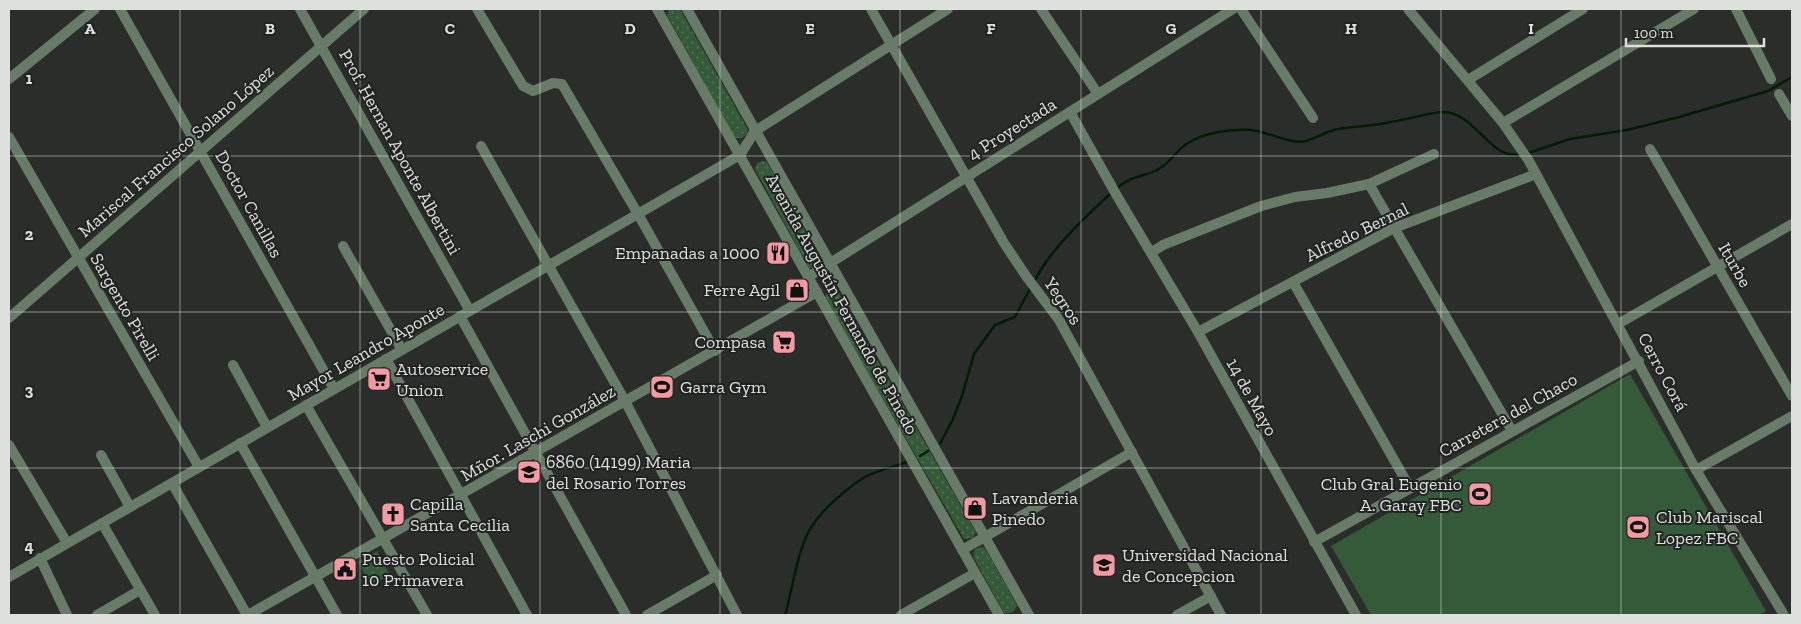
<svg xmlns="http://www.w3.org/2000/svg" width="1801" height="624" font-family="'Zilla Slab',serif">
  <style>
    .green { fill: url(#green-dots) }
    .pitch { fill: #345a39 }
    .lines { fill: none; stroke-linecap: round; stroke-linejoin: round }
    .stream { stroke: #001d04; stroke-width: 2.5 }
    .minor { stroke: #687b69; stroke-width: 10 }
    .tertiary { stroke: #687b69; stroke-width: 10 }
    .grid { fill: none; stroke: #dee0de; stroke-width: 1; stroke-opacity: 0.55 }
    .labels { text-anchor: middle; stroke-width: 4; stroke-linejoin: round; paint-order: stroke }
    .street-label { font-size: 18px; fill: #dee0de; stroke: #202321 }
    .poi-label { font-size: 18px; fill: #dee0de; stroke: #202321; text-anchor: start }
    .grid-label { font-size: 16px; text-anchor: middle; font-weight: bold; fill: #dee0de; stroke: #202321; stroke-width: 4; stroke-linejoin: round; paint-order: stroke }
  </style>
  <defs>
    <pattern id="green-dots" width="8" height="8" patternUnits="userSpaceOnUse" patternTransform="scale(1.25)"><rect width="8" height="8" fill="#345a39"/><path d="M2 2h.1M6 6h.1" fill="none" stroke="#517155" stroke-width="1.8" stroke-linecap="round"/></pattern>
  </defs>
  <rect width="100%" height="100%" fill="#2a2d2a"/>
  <g class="green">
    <path d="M669,9H680L748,130L747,134L742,138H735L667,15Z"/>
    <path d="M763,161L767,162L821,260L820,264L813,268H809L755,169L757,163Z"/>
    <path d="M833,289L839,293L976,532L973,538L964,539L825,298L827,291Z"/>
    <path d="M981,547L985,548L1017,605C1015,612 1011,614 1004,613L973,556L975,549Z"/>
    <path d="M377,551L390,575L371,585L358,562Z"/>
  </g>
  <path class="pitch" d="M1630,374L1766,611L1760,615H1371L1331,546Z"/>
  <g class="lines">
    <g class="stream">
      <path d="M1528,153L1570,139L1627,130L1679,117L1768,91L1792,77"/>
      <path d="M1116,189C1127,177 1143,177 1157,170C1170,164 1176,150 1188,143C1205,132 1231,129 1251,130C1266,131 1291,145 1306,141C1317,138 1327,131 1338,129C1356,126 1374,126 1391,122C1405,120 1431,112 1444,112C1475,113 1491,161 1520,154"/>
      <path d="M1034,282C1050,249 1085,218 1112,192"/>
      <path d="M940,444L953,419L962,396L974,354L995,325L1015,317L1031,287"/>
      <path d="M920,456L928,451"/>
      <path d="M785,615C793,588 796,556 809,531C819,512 849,486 867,476C879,470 894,467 907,462"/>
    </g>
    <g class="minor">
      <path d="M120,9L334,389"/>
      <path d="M300,9L470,311"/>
      <path d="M477,9L523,86L533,91L553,83L562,84L638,214L715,351"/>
      <path d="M871,9L1004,243L1026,276L1059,320L1221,615"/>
      <path d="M1041,9L1098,94"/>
      <path d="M1241,9L1313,118"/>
      <path d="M1736,9L1771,79"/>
      <path d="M9,79L95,9"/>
      <path d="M1468,80L1583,9"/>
      <path d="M1779,94L1792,116"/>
      <path d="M1070,112L1117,196L1198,332L1356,615"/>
      <path d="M1503,123L1694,9"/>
      <path d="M9,137L199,467"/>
      <path d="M481,146L625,401L737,615"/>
      <path d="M1650,149L1792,396"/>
      <path d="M1369,184L1512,431"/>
      <path d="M343,246L402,350"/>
      <path d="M1152,252L1163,245L1261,206L1295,197L1327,193L1369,184L1434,154"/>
      <path d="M808,277L1233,9"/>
      <path d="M1293,282L1410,488"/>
      <path d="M460,316L626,615"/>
      <path d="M9,318L364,9"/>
      <path d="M1618,324L1792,224"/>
      <path d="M1198,332L1394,228L1536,174"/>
      <path d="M386,359L527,615"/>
      <path d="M233,365L267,427"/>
      <path d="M306,405L427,615"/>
      <path d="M240,443L337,615"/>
      <path d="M9,445L67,543"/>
      <path d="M101,455L130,507"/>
      <path d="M1696,470L1792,416"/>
      <path d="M172,483L247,615"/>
      <path d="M102,523L155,615"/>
      <path d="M1314,542L1639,361"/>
      <path d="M962,550L1132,452"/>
      <path d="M40,558L67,615"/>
      <path d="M9,577L740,155L755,131L948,9"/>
      <path d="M97,615L140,590"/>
      <path d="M248,615L817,292"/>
      <path d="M647,615L717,575"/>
      <path d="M901,615L975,573"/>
      <path d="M1177,615L1211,596"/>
    </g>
    <g class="tertiary">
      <path d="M657,9L999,615"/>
      <path d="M687,9L1029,615"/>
      <path d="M1408,9L1503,123L1529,161L1696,470L1784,615"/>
    </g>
  </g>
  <path class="grid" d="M180,9V615M360,9V615M540,9V615M720,9V615M900,9V615M1081,9V615M1261,9V615M1441,9V615M1621,9V615M9,156H1792M9,312H1792M9,468H1792"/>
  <defs>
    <g id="restaurant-square" transform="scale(1.25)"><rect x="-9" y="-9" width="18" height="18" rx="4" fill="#f49aa4" stroke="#202321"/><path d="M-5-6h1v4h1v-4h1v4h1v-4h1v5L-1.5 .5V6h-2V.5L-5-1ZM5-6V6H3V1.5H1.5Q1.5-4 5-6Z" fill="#111"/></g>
    <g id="shop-square" transform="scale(1.25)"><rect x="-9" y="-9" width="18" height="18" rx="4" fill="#f49aa4" stroke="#202321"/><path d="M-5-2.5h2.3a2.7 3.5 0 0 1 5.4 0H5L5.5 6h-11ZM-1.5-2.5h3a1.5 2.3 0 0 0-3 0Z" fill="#111"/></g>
    <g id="supermarket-square" transform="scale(1.25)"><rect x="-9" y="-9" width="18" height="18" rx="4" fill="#f49aa4" stroke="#202321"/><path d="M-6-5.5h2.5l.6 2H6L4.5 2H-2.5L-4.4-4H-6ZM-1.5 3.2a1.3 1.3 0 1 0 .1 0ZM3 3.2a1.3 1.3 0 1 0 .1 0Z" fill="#111"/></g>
    <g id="stadium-square" transform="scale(1.25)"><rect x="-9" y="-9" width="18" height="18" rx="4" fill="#f49aa4" stroke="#202321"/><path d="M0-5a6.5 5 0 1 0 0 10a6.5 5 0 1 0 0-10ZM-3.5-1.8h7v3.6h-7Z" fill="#111"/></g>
    <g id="school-square" transform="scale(1.25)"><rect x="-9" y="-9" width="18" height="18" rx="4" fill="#f49aa4" stroke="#202321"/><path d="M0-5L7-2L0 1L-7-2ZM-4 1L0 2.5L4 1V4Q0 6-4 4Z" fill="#111"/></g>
    <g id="church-square" transform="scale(1.25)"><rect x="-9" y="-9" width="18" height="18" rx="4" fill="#f49aa4" stroke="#202321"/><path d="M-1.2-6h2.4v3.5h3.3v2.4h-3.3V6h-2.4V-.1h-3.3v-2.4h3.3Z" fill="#111"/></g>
    <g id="university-square" transform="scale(1.25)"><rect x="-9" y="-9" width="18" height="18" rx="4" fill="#f49aa4" stroke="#202321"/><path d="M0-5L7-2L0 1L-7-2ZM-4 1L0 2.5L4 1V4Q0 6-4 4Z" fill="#111"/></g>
    <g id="civic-square" transform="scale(1.25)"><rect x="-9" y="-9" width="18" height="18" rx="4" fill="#f49aa4" stroke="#202321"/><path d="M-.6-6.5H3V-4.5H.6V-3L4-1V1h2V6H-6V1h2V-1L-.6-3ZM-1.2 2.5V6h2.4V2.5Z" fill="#111"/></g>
  </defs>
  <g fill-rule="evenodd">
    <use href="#restaurant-square" x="778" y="253"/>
    <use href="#shop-square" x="797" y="290"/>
    <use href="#supermarket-square" x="784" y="342"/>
    <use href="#supermarket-square" x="379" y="379"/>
    <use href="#stadium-square" x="662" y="387"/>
    <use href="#school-square" x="529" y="472"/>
    <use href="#stadium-square" x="1480" y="494"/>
    <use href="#shop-square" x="975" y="508"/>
    <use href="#church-square" x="393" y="514"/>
    <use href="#stadium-square" x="1638" y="527"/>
    <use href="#university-square" x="1104" y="565"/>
    <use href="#civic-square" x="345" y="569"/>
  </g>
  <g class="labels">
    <g class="street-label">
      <text transform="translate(1012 129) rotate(-32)" y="6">4 Proyectada</text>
      <text transform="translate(176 151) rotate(-41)" y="6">Mariscal Francisco Solano López</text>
      <text transform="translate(400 152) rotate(61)" y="6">Prof. Hernan Aponte Albertini</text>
      <text transform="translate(249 204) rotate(61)" y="6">Doctor Canillas</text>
      <text transform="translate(1357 232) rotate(-26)" y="6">Alfredo Bernal</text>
      <text transform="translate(1735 265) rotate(60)" y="6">Iturbe</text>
      <text transform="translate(1063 301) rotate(56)" y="6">Yegros</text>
      <text transform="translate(842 304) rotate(61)" y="6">Avenida Augustín Fernando de Pinedo</text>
      <text transform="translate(125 307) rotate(60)" y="6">Sargento Pirelli</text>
      <text transform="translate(366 352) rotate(-30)" y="6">Mayor Leandro Aponte</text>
      <text transform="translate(1663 372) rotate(62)" y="6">Cerro Corá</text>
      <text transform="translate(1252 397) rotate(61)" y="6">14 de Mayo</text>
      <text transform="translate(1508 415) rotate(-29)" y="6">Carretera del Chaco</text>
      <text transform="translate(538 433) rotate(-30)" y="6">Mñor. Laschi González</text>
    </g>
    <g class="poi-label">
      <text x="760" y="259" text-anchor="end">Empanadas a 1000</text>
      <text x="780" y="296" text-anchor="end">Ferre Agil</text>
      <text x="766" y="348" text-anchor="end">Compasa</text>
      <text x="396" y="375">Autoservice<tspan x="396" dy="21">Union</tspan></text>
      <text x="680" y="393">Garra Gym</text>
      <text x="546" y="468">6860 (14199) Maria<tspan x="546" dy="21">del Rosario Torres</tspan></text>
      <text x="1462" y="490" text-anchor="end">Club Gral Eugenio<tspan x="1462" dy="21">A. Garay FBC</tspan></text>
      <text x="992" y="504">Lavanderia<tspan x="992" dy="21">Pinedo</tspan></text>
      <text x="410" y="510">Capilla<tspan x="410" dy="21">Santa Cecilia</tspan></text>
      <text x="1656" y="523">Club Mariscal<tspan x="1656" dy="21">Lopez FBC</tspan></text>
      <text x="1122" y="561">Universidad Nacional<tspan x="1122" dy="21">de Concepcion</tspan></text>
      <text x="362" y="565">Puesto Policial<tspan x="362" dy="21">10 Primavera</tspan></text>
    </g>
  </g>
  <g class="grid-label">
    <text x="90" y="34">A</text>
    <text x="270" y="34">B</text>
    <text x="450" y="34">C</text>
    <text x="630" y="34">D</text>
    <text x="810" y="34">E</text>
    <text x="991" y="34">F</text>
    <text x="1171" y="34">G</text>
    <text x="1351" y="34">H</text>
    <text x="1531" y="34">I</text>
    <text x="29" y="84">1</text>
    <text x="29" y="240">2</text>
    <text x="29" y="396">3</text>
    <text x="29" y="552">4</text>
  </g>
  <rect width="1801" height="624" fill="none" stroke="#dee0de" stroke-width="20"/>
  <path d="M1626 38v8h138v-8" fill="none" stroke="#dee0de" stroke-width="2.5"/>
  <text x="1634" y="38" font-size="15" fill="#dee0de" stroke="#202321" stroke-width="4" paint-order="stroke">100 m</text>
</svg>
